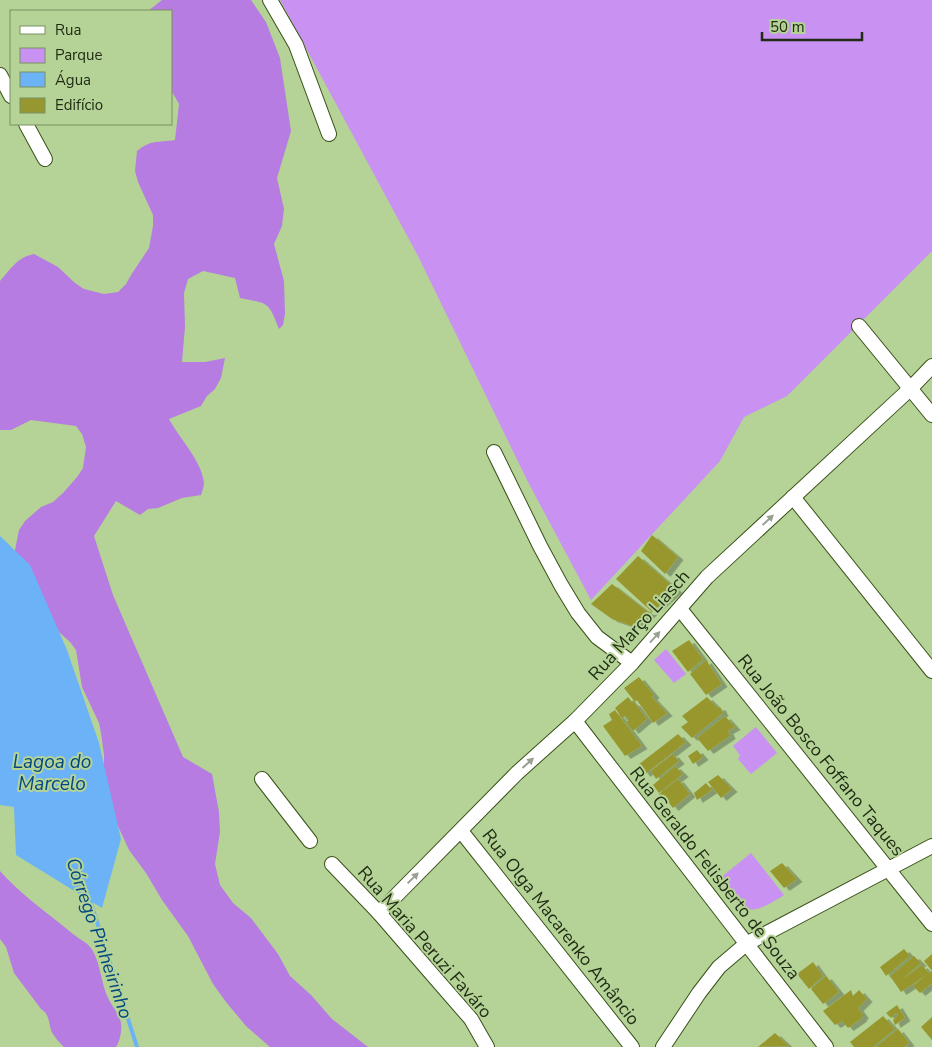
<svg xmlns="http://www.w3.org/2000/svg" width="932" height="1047" font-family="'Nunito Sans',sans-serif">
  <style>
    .green { fill: #c891f2 }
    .forest { fill: #b67ce1 }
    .water { fill: #6bb2f7 }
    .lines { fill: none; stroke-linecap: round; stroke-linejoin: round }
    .stream { stroke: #6bb2f7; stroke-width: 4 }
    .building { fill: #97972f; filter: url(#shadow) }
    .minor-casing { stroke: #395119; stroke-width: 16 }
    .minor { stroke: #fff; stroke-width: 14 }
    .oneway { fill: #9ba095 }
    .labels { text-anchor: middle; stroke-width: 4; stroke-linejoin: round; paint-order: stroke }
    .street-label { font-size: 18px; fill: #212c14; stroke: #b5d397 }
    .water-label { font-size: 19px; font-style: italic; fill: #014980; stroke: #b5d397 }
  </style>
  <defs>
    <filter id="shadow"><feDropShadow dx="5.5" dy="3" stdDeviation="0" flood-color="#0004"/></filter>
  </defs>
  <rect width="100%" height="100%" fill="#b5d397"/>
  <g class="green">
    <path d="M280,0H932V251L787,396L744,417L720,461L591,600L528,482L418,256Z"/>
    <path d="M666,649L686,674L674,683L654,660Z"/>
    <path d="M756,727L777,753L751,774L738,759L740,755L733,746Z"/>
    <path d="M751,853L784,895C746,920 742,911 719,879Z"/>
  </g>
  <g class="forest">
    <path d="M162,0H251L266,22L280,58L291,131L277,178L284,209L282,226L274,244L284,281L285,314L283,325L279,329C268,301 269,304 240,298L235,278L203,271L188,279L184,293L185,327L182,362H205L225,358L221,378L215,389L207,396L201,406L169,419C179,438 202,461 204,483C204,487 202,491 201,495L182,498L158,508L148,509L140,515L116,501L94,536L113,595L183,757L212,774L219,812L220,832L215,864L220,885L233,903L251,918L278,954L290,976L311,995L332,1019L368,1047H270L246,1026L226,1002L213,984L188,936L162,900L146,873L129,850L117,824L104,775V755L101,733L99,723L82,687L76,650L70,642L60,633L15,560V550L19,530L25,521L41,507L53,502L63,493L77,477L83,468L86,447L82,434L76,426L31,420L11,430H0V281C12,268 16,258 34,254L58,267L75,283L84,289L104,294L118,292L126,284L131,275L149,248L153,226V215L138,182L135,171L137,151C152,139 157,143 175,140L179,104L171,90V11H148Z"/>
    <path d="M0,871C21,895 48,913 73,934C80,940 88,942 93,951C101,966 101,983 108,998C115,1012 123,1016 121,1032C120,1038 119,1042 116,1047H64C60,1043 56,1039 53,1034C48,1026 51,1015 41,1009L14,973L6,947L0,939Z"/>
  </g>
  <path class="water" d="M0,536L30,565L67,650L99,743L121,839L102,908L16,855L14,807L0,805Z"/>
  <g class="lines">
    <path class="stream" d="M89,897L137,1047"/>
  </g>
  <g class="building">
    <path d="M652,535L678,557L665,574L641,551Z"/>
    <path d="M638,556L677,590L652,612L616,579Z"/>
    <path d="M612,584L648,612H652L635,627L612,619L591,604Z"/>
    <path d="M689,640L703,659L688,672L672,651Z"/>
    <path d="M706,660L722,684L706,695L690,674Z"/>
    <path d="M639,677L654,695L652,697L667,713L653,723L637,700L635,702L624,688Z"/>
    <path d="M628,697L633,703H635L647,719L633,731L626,722L629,720L625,716L622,718L615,708Z"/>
    <path d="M707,697L718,708L720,707L723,713L692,738L681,727L688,722L682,716Z"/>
    <path d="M615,710L642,746L625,756L603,726L612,720L609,714Z"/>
    <path d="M725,716L735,727L728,731L730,736L708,751L697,738Z"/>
    <path d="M678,734L686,742L645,774L638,765Z"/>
    <path d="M697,750L703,757L693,764L688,756Z"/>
    <path d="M673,754L679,761L656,779L651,771Z"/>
    <path d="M675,766L683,774L659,793L653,785Z"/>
    <path d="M718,775L732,789L721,798L708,782Z"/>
    <path d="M678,779L690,794L673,808L664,797H661L659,794Z"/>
    <path d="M706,783L712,790L697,800L694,793Z"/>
    <path d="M782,863L797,879L784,888L770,871Z"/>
    <path d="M904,949L910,956L886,976L880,967Z"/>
    <path d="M932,954V983L920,993L913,986L926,975L901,992L890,976L914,956L921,963L901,980L922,965L929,973L932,971L924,961Z"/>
    <path d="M813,962L823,976L809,989L797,974Z"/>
    <path d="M826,976L839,992L823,1004L811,989Z"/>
    <path d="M851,990L853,996L859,990L867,999L858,1008L863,1015L861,1019L848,1028L842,1021L835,1025L823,1011Z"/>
    <path d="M897,1005L905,1018L895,1025L893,1020L898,1015L896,1013L891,1018L886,1013Z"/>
    <path d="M883,1016L895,1029L873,1047H854L850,1042Z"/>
    <path d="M932,1017V1040L921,1027Z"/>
    <path d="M898,1029L909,1043L904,1047H876Z"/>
    <path d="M775,1033L789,1046L758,1047Z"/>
  </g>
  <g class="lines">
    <g class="minor-casing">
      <g id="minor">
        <path d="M270,0L296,45L329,134"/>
        <path d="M0,75L11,96"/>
        <path d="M26,124L45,159"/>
        <path d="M859,326L932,415"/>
        <path d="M494,452L540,546L561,585L578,613L597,637L632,663"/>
        <path d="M793,497L932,671"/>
        <path d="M680,609L932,924"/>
        <path d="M575,721L826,1047"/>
        <path d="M262,779L310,841"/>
        <path d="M461,831L632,1047"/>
        <path d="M332,864L379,913L437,980L471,1019L487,1047"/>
        <path d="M379,913L517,773L575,721L632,663L707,577L911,388L932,366"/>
        <path d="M663,1047L699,993L719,967L746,944L932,846"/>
      </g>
    </g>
    <use href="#minor" class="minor"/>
  </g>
  <defs><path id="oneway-solid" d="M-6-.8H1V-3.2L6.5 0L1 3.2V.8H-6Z" transform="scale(1.25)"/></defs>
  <g class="oneway">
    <use href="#oneway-solid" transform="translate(768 520) rotate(-43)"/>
    <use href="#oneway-solid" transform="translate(655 637) rotate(-48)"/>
    <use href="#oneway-solid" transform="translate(528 763) rotate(-42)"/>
    <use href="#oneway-solid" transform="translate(413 878) rotate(-45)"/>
  </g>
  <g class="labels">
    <g class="street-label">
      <text transform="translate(639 625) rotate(-48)" y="6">Rua Março Liasch</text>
      <text transform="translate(821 755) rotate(51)" y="6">Rua João Bosco Foffano Taques</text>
      <text transform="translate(715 873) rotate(52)" y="6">Rua Geraldo Felisberto de Souza</text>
      <text transform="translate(561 927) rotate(52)" y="6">Rua Olga Macarenko Amâncio</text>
      <text transform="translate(425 942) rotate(49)" y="6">Rua Maria Peruzi Faváro</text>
    </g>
    <g class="water-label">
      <text x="52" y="768">Lagoa do<tspan x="52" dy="22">Marcelo</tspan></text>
      <text transform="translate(100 938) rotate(71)" y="7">Córrego Pinheirinho</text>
    </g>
  </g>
  <rect x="10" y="10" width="162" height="115" fill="#b5d397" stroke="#7a9063"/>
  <rect x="20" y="26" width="25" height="8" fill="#ffffff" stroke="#7a9063"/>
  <text x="55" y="35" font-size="15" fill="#212c14">Rua</text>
  <rect x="20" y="48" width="25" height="15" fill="#c891f2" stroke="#7a9063"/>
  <text x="55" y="60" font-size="15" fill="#212c14">Parque</text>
  <rect x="20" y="72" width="25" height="15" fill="#6bb2f7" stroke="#7a9063"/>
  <text x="55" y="85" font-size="15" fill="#212c14">Água</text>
  <rect x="20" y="98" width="25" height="15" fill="#97972f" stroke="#7a9063"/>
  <text x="55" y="110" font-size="15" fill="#212c14">Edifício</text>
  <path d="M762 32v8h100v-8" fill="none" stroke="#212c14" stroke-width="2.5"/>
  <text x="770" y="32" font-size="15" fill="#212c14" stroke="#b5d397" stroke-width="4" paint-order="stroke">50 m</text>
</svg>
